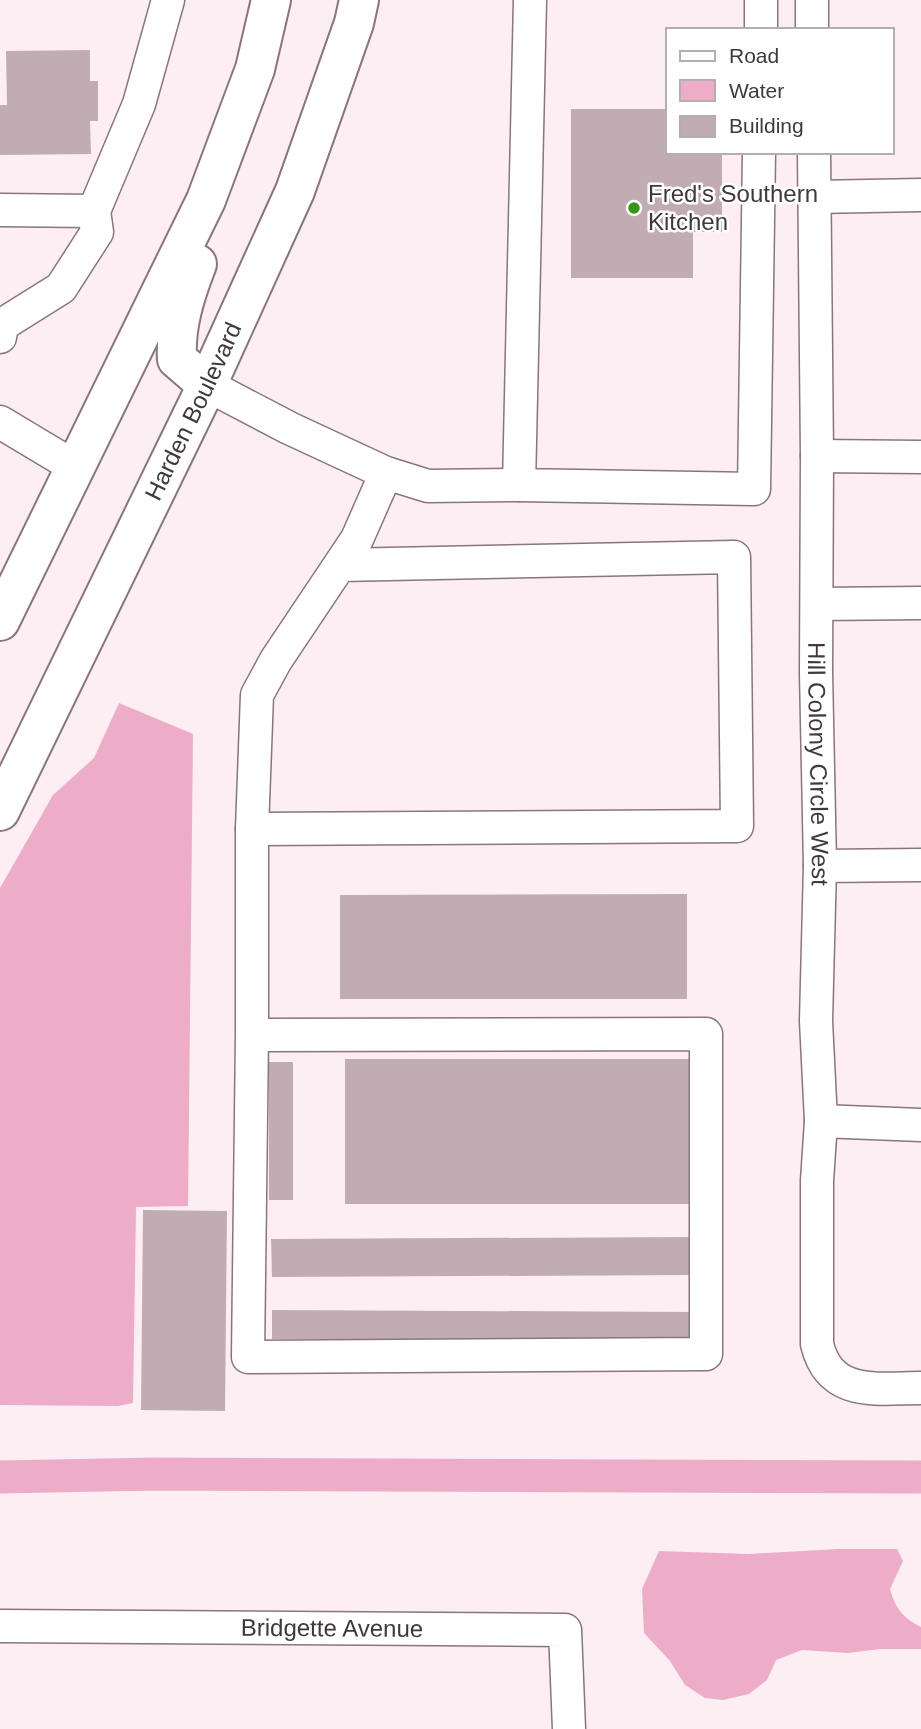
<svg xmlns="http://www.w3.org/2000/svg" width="921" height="1729" font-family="Helvetica,sans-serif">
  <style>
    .water { fill: #edadc8 }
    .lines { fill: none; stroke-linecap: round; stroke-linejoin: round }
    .canal { stroke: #edadc8; stroke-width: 33 }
    .building { fill: #c2acb4 }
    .minor-casing { stroke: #8a757d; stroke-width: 35 }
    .major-casing { stroke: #8a757d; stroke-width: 42 }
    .minor { stroke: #fff; stroke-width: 32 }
    .major { stroke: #fff; stroke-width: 38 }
    .poi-dot { fill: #389615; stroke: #fff; stroke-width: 2.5 }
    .labels { text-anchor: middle; stroke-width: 5; stroke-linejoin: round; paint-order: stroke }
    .poi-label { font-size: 24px; fill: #41383b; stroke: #fff; text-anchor: start }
    .street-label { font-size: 24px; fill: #41383b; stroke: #fff }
  </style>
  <rect width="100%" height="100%" fill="#fceef3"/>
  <g class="water">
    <path d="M119,703L193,734L188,1206L136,1207L133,1403L118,1406L0,1405V888L53,795L94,758Z"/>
    <path d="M839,1549H897L903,1561L890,1589C895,1608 903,1618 921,1627V1649H880L848,1653L802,1650L776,1660L767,1680L749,1694L723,1700L705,1698L685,1685L670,1661L644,1633L642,1589L659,1551L748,1554Z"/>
  </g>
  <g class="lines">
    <path class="canal" d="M0,1477L155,1474L921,1477"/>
  </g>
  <g class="building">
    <path d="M90,50V81H98V121H90L91,154L0,155V105H7L6,51Z"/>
    <path d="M571,109H667V152H722V232H693V278H571Z"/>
    <path d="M687,894V999H340V895Z"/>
    <path d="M345,1059H691L690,1204H345Z"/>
    <rect x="269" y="1062" width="24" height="138"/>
    <path d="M143,1210L227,1211L225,1411L141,1410Z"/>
    <path d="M693,1237V1275L272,1277L271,1239Z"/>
    <path d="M272,1310L693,1312V1341L272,1339Z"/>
  </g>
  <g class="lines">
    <g class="minor-casing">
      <g id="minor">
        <path d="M530,0L519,485L754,489L759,152"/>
        <path d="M812,0V30"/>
        <path d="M761,30V0"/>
        <path id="s1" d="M814,152L817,456L816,672L820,866L816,1021L821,1121L817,1181V1344C830,1398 877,1388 921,1388"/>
        <path d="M815,197L921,195"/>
        <path d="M0,210L94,211L139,104L168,0"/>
        <path d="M0,337L2,325L61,288L97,232L94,211"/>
        <path d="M207,385L289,428L386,473L428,486L519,485"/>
        <path d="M0,422L75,467"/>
        <path d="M817,456L921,457"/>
        <path d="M340,565L734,557L737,826L252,829L257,695L276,660L357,539L386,473"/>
        <path d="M817,604L921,603"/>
        <path d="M252,829V1035L248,1357L706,1354V1034L252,1035"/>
        <path d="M820,866L921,865"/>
        <path d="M821,1121L921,1125"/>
        <path id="s2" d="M0,1626L565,1630L569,1729"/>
      </g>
    </g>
    <g class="major-casing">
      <g id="major">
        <path d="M197,264C185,295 175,326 177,359L207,385"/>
        <path d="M0,621L206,200L255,69L271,0"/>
        <path id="s3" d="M0,811L207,385L295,191L354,23L359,0"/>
      </g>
    </g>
    <use href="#minor" class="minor"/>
    <use href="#major" class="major"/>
  </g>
  <circle class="poi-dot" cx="634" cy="208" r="7"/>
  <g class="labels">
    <g class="poi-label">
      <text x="648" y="202">Fred's Southern<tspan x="648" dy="28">Kitchen</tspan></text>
    </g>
    <g class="street-label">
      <text dy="8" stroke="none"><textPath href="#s3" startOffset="444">Harden Boulevard</textPath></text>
      <text dy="8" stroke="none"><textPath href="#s1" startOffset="612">Hill Colony Circle West</textPath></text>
      <text dy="8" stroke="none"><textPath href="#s2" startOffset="332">Bridgette Avenue</textPath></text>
    </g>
  </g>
  <rect x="666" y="28" width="228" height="126" fill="#ffffff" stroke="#b3afb1" stroke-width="2"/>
  <rect x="680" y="51" width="35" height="10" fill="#ffffff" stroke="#b3afb1" stroke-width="2"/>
  <text x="729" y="63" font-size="21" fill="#41383b">Road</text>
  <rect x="680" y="80" width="35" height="21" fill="#edadc8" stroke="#b3afb1" stroke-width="2"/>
  <text x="729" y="98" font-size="21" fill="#41383b">Water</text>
  <rect x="680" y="116" width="35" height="21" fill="#c2acb4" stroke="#b3afb1" stroke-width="2"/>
  <text x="729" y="133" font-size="21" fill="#41383b">Building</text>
</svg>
